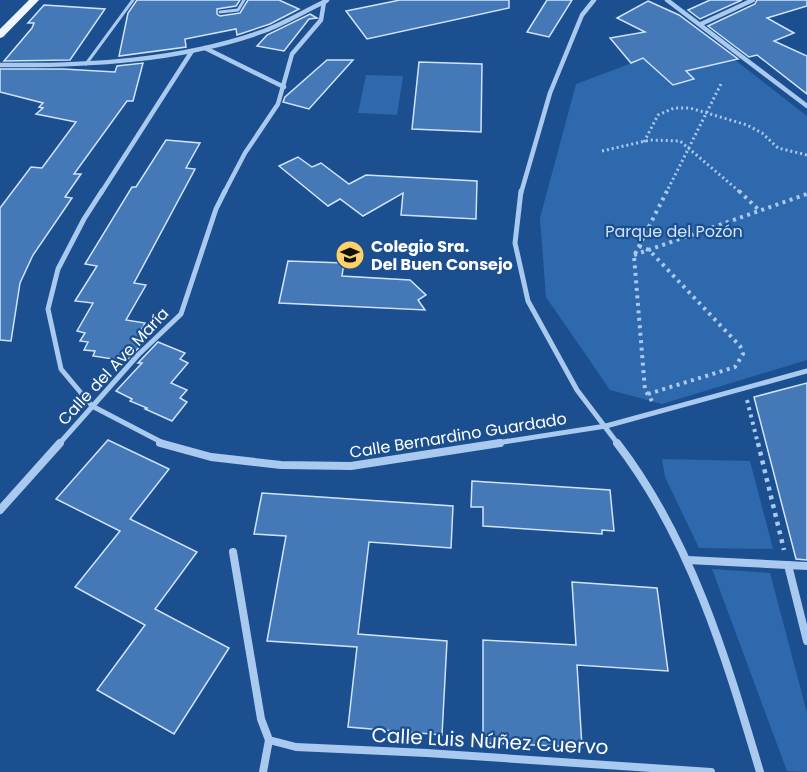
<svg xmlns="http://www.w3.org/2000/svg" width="807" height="772" font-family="Poppins,sans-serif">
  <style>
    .green { fill: #2e69ad }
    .building { fill: #4478b7; stroke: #cfe3fa; stroke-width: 1.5 }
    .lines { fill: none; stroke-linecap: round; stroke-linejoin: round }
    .path-far2 { stroke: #a9c9ee; stroke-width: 3; stroke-dasharray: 2 3; stroke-linecap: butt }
    .path-far1 { stroke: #a9c9ee; stroke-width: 4; stroke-dasharray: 3 4.5; stroke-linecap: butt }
    .path { stroke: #a9c9ee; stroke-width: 4.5; stroke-dasharray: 4 5; stroke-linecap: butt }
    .service { stroke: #a9c9ee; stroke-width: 3 }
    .minor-far2 { stroke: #a9c9ee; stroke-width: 4.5 }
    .minor-far1 { stroke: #a9c9ee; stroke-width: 5 }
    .minor { stroke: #a9c9ee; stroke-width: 8 }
    .primary { fill: #f0f6ff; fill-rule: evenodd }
    .labels { text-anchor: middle; stroke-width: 4.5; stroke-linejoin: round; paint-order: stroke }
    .park-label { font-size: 16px; fill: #cfe3fa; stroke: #1b4f8f }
    .poi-label { font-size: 16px; font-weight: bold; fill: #fff; stroke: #1b4f8f; text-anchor: start }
    .street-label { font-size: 16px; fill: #fff; stroke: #1b4f8f }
    .near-street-label { font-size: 20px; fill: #fff; stroke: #1b4f8f }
  </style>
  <rect width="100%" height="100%" fill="#1b4f8f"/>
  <g class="green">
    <path d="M704,36L807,116V360L662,404L610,390L546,297L540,218L576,84Z"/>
    <path d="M366,75L403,76L397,115L358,113Z"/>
    <path d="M662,459L750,461L773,549L699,548L665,477Z"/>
    <path d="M712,569L770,573L807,713V772L787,771Z"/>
  </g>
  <g class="building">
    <path d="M137,0H240L236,6L217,9V14L220,16L240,13L248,0H279L299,9L270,24L237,35L236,29L185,39L186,47L119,56L128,13Z"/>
    <path d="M400,0H509V8L367,39L346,11Z"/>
    <path d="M547,0H572L549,37L527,32Z"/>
    <path d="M710,0H742L700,19L688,10Z"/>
    <path d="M757,0H807V6L767,18L794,33L774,41L807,56V94L757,55L749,57L708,26L755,4Z"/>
    <path d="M648,1L679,15L738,59L686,71L694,79L673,85L643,58L631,63L610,38L645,32L617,18Z"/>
    <path d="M44,5L105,9L70,60L4,61L32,28L34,23H28Z"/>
    <path d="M310,14L317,18L309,19L284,51L257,46L267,35Z"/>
    <path d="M327,60H353L309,109L283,102L285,97Z"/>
    <path d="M419,62L482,64L481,132L412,129Z"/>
    <path d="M143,63L133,101H127L74,174H81L65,197L72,198L33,255L20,283L11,341L0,340V208L31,167L42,168L76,122L36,114L43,108L39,107L43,103L0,92V69H63L115,72L117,66Z"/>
    <path d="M166,140L200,143L186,168L195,169L134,283L146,285L126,320L145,323L139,334L148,338L126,361L93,356L95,351L84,350L88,342L80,341L85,333L77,331L93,303L75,301L97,266L85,264L132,187H136Z"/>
    <path d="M298,157L312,167L321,163L349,184L366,175L477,181L476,219L401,215L403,193L363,216L340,199L328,206L279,166Z"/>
    <path d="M288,261L344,263L342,276L410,280L426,295L418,300L425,310L279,303Z"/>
    <path d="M158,342L185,353L180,359L188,363L171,383L187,390L180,398L187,402L172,421L145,409L147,408L130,401L132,399L116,391L142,363H138Z"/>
    <path d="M807,383V560L796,559L754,397Z"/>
    <path d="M108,440L169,469L130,519L197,552L155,609L229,648L174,734L97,690L145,625L75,587L120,531L56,499Z"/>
    <path d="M472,481L610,490L614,531L602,530V534L483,526V507H471Z"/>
    <path d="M262,493L453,506L451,548L369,542L358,634L447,641L442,735L348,727L357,647L267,641L286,536L254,534Z"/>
    <path d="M572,582L657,588L668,671L577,665L582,747L483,743V640L576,645Z"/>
  </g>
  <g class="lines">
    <g class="path-far2">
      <path d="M644,142L658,115L674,108H690L747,125L762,133L778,148L807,155"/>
      <path d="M602,151L650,140L680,141L741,193"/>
      <path d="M666,193L721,84"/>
    </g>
    <g class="path-far1">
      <path d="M739,191L760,211"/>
      <path d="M639,246L649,250L740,346L743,354L735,367L648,394"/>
      <path d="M634,255L807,194"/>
      <path d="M747,400L758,444"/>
      <path d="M652,401L645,390L634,256L667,191"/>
    </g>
    <path class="path" d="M758,443L784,550"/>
    <g class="service">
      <path d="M220,12L238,10L244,0"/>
      <path d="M86,64L133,0"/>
    </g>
    <g class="minor-far2">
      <path d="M667,0L807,106"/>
      <path d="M701,24L753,0"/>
      <path d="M205,48L284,87"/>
      <path d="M0,65C88,66 180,61 264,31C285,23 305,11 326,1"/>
      <path d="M101,193L192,51"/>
      <path d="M224,193L245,153L278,104L292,54L321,20L324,2L327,0"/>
      <path d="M521,193L550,93L582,15L594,0"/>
    </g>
    <g class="minor-far1">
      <path d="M102,191L84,219L58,269L48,309L61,369L92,406L165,444"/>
      <path d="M521,191L515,243L528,301L577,390L618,444"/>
      <path d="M59,444L138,355L181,314L216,209L225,191"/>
      <path d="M490,444L606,426L807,371"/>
    </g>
    <g class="minor">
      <path d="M160,443L211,457L281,465L351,466L500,443"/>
      <path d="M617,443C691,539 726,658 760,772"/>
      <path d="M0,510L60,443"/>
      <path d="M233,552L261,719L269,740L296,747L427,753L711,772"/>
      <path d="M687,560L807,566"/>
      <path d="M788,565L807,641"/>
      <path d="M263,772L269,740"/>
    </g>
    <path class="primary" d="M29,0H39L3,37L0,38V29Z"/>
  </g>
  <defs>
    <g id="school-disc" transform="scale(1.5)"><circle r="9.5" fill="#ffd166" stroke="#1b4f8f"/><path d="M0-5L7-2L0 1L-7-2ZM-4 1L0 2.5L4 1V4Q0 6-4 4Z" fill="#111"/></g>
  </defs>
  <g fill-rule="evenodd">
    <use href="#school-disc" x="350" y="255"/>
  </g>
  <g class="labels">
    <g class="park-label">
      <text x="674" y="237">Parque del Pozón</text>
    </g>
    <g class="poi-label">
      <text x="371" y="252">Colegio Sra.<tspan x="371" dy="18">Del Buen Consejo</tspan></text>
    </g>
    <g class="street-label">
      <text transform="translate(113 366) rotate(-47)" y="6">Calle del Ave María</text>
      <text transform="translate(458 435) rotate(-9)" y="6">Calle Bernardino Guardado</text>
    </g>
    <g class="near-street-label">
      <text transform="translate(490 741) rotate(3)" y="7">Calle Luis Núñez Cuervo</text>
    </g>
  </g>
</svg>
